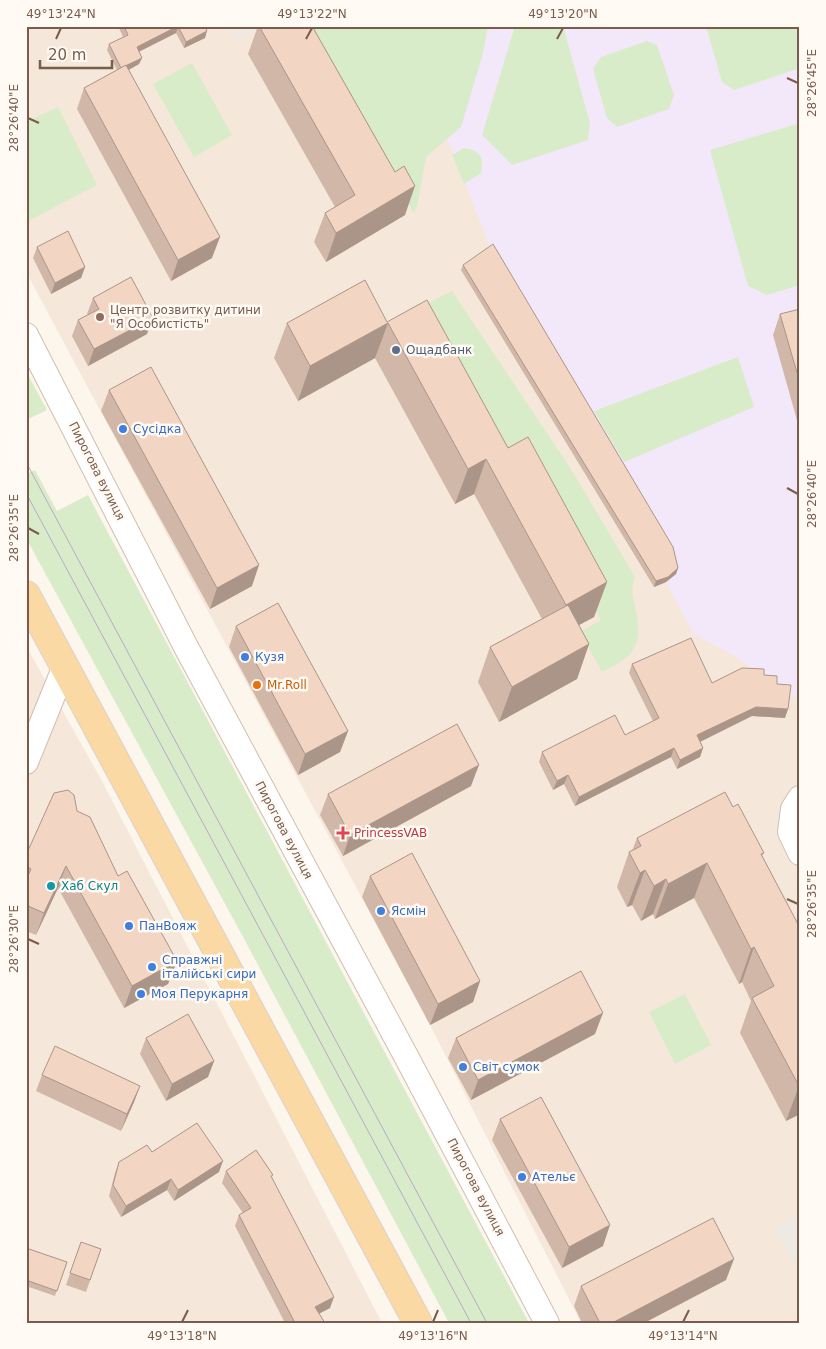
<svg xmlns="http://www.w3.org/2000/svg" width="826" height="1349" font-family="'DejaVu Sans',sans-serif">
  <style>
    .residential { fill: #f5e8da }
    .industrial { fill: #efe9e4 }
    .education { fill: #f3e8fa }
    .green { fill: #d8ecc9 }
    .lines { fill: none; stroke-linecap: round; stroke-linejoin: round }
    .minor-casing { stroke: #d1beb0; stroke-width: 26 }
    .major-casing { stroke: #dad1cd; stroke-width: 30 }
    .minor { stroke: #fff; stroke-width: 24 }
    .major { stroke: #fbd9a5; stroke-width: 28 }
    .tram { stroke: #b9a8c9; stroke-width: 1 }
    .wall { fill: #d1b7a8 }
    .shaded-wall { fill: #aa9588 }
    .building { fill: #f3d5c3; stroke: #aa9588 }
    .ticks { fill: none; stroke: #7a5c4d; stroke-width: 2 }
    .education-dot { fill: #8d6e63; stroke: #fffaf3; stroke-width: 2 }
    .service-dot { fill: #5c6f8a; stroke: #fffaf3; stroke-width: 2 }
    .shop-dot { fill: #3f7fe0; stroke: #fffaf3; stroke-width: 2 }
    .food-dot { fill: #e8710a; stroke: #fffaf3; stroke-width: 2 }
    .health-dot { fill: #e0444e; stroke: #fffaf3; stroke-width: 2 }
    .culture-dot { fill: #0f9aa8; stroke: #fffaf3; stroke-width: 2 }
    .labels { text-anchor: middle; stroke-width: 5; stroke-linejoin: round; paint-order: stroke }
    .education-label { font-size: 12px; fill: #785e54; stroke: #fffaf3; text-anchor: start }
    .service-label { font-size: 12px; fill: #4e5e75; stroke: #fffaf3; text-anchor: start }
    .shop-label { font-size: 12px; fill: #366cbe; stroke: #fffaf3; text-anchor: start }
    .street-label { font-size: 12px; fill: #7a5c4d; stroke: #fffaf3 }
    .food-label { font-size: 12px; fill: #c56008; stroke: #fffaf3; text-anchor: start }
    .health-label { font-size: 12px; fill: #be3a42; stroke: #fffaf3; text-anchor: start }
    .culture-label { font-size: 12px; fill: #0d838f; stroke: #fffaf3; text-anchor: start }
    .neatline { fill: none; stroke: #7a5c4d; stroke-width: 2 }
    .ticks-label { font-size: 12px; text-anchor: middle; fill: #7a5c4d }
  </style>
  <rect width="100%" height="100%" fill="#fdf6ec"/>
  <g class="residential">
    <path d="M26,26H800V1323H581L430,1025L26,272Z"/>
    <path d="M26,646L101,779L382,1323H26Z"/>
  </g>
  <g class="industrial">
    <path d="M229,26H267L231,41Z"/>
    <path d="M800,1213V1270L797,1271L775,1226Z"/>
  </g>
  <path class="education" d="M409,26H800V699L733,655L694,634L666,582L676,574L491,249L427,88Z"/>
  <g class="green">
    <path d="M301,26H488L482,57L461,127L426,157L418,202L414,214L395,176Z"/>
    <path d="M515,26H563L590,123L588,140L512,165L482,135Z"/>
    <path d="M706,26H800V68L734,90L722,82Z"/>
    <path d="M647,41L657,45L674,95L669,109L617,127L607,118L593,69L601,57Z"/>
    <path d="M192,63L232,135L194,157L153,84Z"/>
    <path d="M58,107L97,185L26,222V122Z"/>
    <path d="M800,123V285L767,295L748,286L710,150Z"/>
    <path d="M464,148C481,151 484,157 481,173L464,184L452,155Z"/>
    <path d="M452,291L571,469L635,577C630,591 633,597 636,611C644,646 632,658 602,672L580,632L601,620L515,463L413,311Z"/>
    <path d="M738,357L754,407L624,462L594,411Z"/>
    <path d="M26,371L47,410L26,420Z"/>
    <path d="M35,470L57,511L88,495L529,1323H449L242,935L26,538V474Z"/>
    <path d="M685,994L711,1045L675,1064L649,1012Z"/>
  </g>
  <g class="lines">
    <g class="minor-casing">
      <g id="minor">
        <path d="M26,335L186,647L407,1058L547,1323"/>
        <path d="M26,762L65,666"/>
        <path d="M800,798L793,809L790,832L800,853"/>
      </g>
    </g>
    <g class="major-casing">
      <path id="major" d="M26,595L418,1323"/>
    </g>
    <use href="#minor" class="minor"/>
    <use href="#major" class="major"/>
    <g class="tram">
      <path d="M26,462L487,1323"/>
      <path d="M26,493L471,1323"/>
    </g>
  </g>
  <g class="wall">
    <path d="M118,26H205V38L184,48L176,33L139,52L142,58L139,64L129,70L212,258L171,281L77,109L84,88L117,70L107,50L109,44L123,37Z"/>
    <path d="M258,26H312L395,172L405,215L326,262L314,242L325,213L335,207L248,54Z"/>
    <path d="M37,247L85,267L81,278L51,294L33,258Z"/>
    <path d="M463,265L678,568L676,574L666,582L654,587L461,270Z"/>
    <path d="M93,298L147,334L88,366L72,336L78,320L88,315L87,314Z"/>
    <path d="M800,309V431L773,335L780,314Z"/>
    <path d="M387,322L508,448L607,582L594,617L579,625L589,644L577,679L499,722L478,682L490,647L542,619L474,494L455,504L375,358L298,401L274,358L287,323Z"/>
    <path d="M109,390L252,586L210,609L101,411Z"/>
    <path d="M236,626L348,731L340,752L298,775L229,647Z"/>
    <path d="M632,664L712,683L764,675L777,684L785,718L752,716L700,741L703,748L700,757L677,769L671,757L575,806L564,784L553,790L539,762L542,752L625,735L653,721L629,673Z"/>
    <path d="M471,786L343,856L320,815L328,794Z"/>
    <path d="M733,807L764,853L762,856L800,928V1114L786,1121L740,1033L751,1001L742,982L739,984L694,898L655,919L653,914L641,921L632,905L627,907L617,887L629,852L632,851L637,838Z"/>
    <path d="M26,855L118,876L177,961L168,984L124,1008L58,888L36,935L26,931Z"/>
    <path d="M370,876L480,981L473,1002L430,1025L362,897Z"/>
    <path d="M595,1034L471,1100L448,1058L456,1038Z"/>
    <path d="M146,1038L214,1061L208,1077L166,1101L140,1054Z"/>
    <path d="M42,1075L140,1086L134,1102L121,1131L36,1091Z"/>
    <path d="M500,1119L603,1246L562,1268L492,1140Z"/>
    <path d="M152,1152L219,1172L174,1201L167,1190L121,1217L109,1196L115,1173L119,1162Z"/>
    <path d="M226,1171L272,1179L330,1308L319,1313L325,1323H285L235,1226L239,1215L243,1213L222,1183Z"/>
    <path d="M81,1242L101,1249L86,1292L66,1285Z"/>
    <path d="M26,1248L67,1262L55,1296L26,1286Z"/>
    <path d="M726,1280L644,1323H582L574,1306L581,1286Z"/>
  </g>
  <g class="shaded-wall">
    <path d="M178,26L176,33L134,54L137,47Z"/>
    <path d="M207,31L205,38L184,48L186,42Z"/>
    <path d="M142,58L139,64L119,75L121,68Z"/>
    <path d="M415,186L405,215L326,262L336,233Z"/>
    <path d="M220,237L212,258L171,281L178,260Z"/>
    <path d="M85,267L81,278L51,294L55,283Z"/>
    <path d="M153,318L147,334L88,366L94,349Z"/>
    <path d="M388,323L375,358L298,401L310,366Z"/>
    <path d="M486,459L474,494L455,504L468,469Z"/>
    <path d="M259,565L252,586L210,609L217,588Z"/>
    <path d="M678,568L676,574L666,582L654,587L656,581Z"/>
    <path d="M607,582L594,617L553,639L566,605Z"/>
    <path d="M589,644L577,679L499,722L512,687Z"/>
    <path d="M756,707L788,709L785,718L752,716L694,745L697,735Z"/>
    <path d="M348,731L340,752L298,775L305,754Z"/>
    <path d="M674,748L671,757L575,806L579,797Z"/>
    <path d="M703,748L700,757L677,769L680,760Z"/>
    <path d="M479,765L471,786L343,856L350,835Z"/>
    <path d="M568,775L564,784L553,790L557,781Z"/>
    <path d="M707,863L694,898L655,919L668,884Z"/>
    <path d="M66,866L58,888L36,935L44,913Z"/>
    <path d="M645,870L632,905L627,907L640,873Z"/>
    <path d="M666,879L653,914L641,921L654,886Z"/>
    <path d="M754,947L742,982L739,984L751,949Z"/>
    <path d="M177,961L168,984L124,1008L132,986Z"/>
    <path d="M480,981L473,1002L430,1025L438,1004Z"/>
    <path d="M603,1013L595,1034L471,1100L478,1080Z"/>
    <path d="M214,1061L208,1077L166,1101L172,1084Z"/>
    <path d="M140,1086L134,1102L121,1131L127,1114Z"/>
    <path d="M799,1086H800V1114L786,1121Z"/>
    <path d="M223,1161L219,1172L174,1201L178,1190Z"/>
    <path d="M171,1179L167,1190L121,1217L126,1206Z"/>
    <path d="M610,1225L603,1246L562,1268L569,1247Z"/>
    <path d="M734,1259L726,1280L644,1323H612Z"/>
    <path d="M334,1297L330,1308L311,1318L315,1307Z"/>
  </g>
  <g class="building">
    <path d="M124,26H178L137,47L142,58L121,68L109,44L128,35Z"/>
    <path d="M178,26H205L207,31L186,42Z"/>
    <path d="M259,26H312L395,172L404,166L415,186L336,233L325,213L355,195Z"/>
    <path d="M126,65L220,237L178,260L84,88Z"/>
    <path d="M68,231L85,267L55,283L37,247Z"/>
    <path d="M493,244L673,547L678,568L668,577L656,581L463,265Z"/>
    <path d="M131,277L153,318L94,349L78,320L99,309L93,298Z"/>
    <path d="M365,280L387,322L427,300L508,448L528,437L607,582L566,605L486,459L468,469L388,323L310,366L287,323Z"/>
    <path d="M800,309V383L780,314Z"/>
    <path d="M151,367L259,565L217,588L109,390Z"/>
    <path d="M278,603L348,731L305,754L236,626Z"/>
    <path d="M568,605L589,644L512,687L490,647Z"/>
    <path d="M691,638L712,683L742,668L764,669V675L777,676V684L791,685L788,709L756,707L697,735L703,748L680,760L674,748L579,797L568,775L557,781L542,752L615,715L625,735L659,718L632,664Z"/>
    <path d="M457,724L479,765L350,835L328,794Z"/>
    <path d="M68,790L74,795L77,811L90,817L118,876L127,871L177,961L132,986L66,866L44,913L26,905V880L31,869L26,866V855L54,793Z"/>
    <path d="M725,792L733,807L738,804L764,853L761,854L800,928V969L799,970L800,972V1086H799L752,998L774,986L754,947L751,949L707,863L668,884L666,879L654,886L645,870L640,873L629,852L641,846L637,838Z"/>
    <path d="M412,853L480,981L438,1004L370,876Z"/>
    <path d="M581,971L603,1013L478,1080L456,1038Z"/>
    <path d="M188,1014L214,1061L172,1084L146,1038Z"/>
    <path d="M55,1046L140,1086L127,1114L42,1075Z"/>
    <path d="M541,1097L610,1225L569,1247L500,1119Z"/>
    <path d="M197,1123L223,1161L178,1190L171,1179L126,1206L113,1185L119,1162L147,1145L152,1152Z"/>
    <path d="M256,1150L273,1175L271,1176L334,1297L315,1307L325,1323H295L239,1215L251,1208L226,1171Z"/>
    <path d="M713,1218L734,1259L612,1323H600L581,1286Z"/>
    <path d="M81,1242L101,1249L90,1280L70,1273Z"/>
    <path d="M26,1248L67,1262L57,1291L26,1280Z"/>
  </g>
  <path class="ticks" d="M56,39L61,28M306,39L312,28M557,39L563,28M787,78L798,83M28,118L39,123M787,488L798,494M28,528L39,534M787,899L798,904M28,939L39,944M182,1322L188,1310M433,1322L438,1310M683,1322L689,1310"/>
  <circle class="education-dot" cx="100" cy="317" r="5"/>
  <circle class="service-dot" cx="396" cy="350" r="5"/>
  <g class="shop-dot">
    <circle cx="123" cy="429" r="5"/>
    <circle cx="245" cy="657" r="5"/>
    <circle cx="381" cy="911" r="5"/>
    <circle cx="129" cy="926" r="5"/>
    <circle cx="152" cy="967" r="5"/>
    <circle cx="141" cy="994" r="5"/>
    <circle cx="463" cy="1067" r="5"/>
    <circle cx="522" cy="1177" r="5"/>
  </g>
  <circle class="food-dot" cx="257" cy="685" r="5"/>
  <path class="health-dot" d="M340.5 825.5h5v5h5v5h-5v5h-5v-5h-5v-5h5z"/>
  <circle class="culture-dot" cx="51" cy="886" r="5"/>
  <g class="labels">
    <g class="education-label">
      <text x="110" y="314">Центр розвитку дитини<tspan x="110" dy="14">"Я Особистість"</tspan></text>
    </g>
    <g class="service-label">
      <text x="406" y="354">Ощадбанк</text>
    </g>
    <g class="shop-label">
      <text x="133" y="433">Сусідка</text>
      <text x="255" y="661">Кузя</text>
      <text x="391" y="915">Ясмін</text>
      <text x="139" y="930">ПанВояж</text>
      <text x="162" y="964">Справжні<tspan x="162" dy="14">італійські сири</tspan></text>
      <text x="151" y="998">Моя Перукарня</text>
      <text x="473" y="1071">Світ сумок</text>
      <text x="532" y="1181">Ательє</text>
    </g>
    <g class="street-label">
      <text transform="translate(97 471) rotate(63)" y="4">Пирогова вулиця</text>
      <text transform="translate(284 830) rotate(62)" y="4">Пирогова вулиця</text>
      <text transform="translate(476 1187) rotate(62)" y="4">Пирогова вулиця</text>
    </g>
    <g class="food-label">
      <text x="267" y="689">Mr.Roll</text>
    </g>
    <g class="health-label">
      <text x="354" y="837">PrincessVAB</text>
    </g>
    <g class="culture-label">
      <text x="61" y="890">Хаб Скул</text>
    </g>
  </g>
  <rect width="826" height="1349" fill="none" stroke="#fffaf3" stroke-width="55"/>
  <path d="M40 60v8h72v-8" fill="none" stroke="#7a5c4d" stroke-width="2.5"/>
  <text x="48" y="60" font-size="15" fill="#7a5c4d" stroke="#fffaf3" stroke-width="4" paint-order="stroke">20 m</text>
  <rect x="28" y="28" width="770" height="1294" class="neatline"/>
  <g class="ticks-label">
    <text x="61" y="18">49°13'24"N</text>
    <text x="312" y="18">49°13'22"N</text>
    <text x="563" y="18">49°13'20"N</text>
    <text transform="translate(812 83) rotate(-90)" y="4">28°26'45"E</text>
    <text transform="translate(14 118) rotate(-90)" y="4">28°26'40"E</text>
    <text transform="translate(812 494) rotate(-90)" y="4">28°26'40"E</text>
    <text transform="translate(14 528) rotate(-90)" y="4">28°26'35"E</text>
    <text transform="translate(812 904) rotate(-90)" y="4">28°26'35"E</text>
    <text transform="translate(14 939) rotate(-90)" y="4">28°26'30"E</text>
    <text x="182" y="1340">49°13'18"N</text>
    <text x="433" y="1340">49°13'16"N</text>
    <text x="683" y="1340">49°13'14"N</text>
  </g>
</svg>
